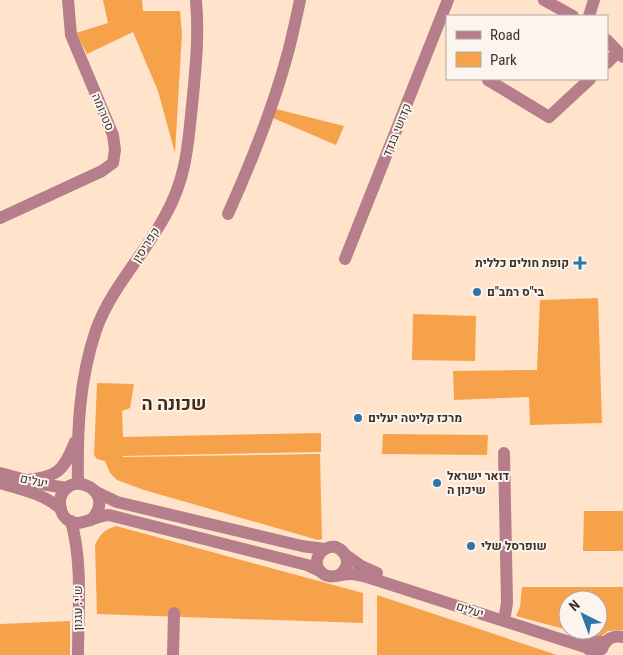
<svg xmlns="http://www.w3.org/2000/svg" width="623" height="655" font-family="'Roboto Condensed',Heebo,sans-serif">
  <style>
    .green { fill: #f6a24a }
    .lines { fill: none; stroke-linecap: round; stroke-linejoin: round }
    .minor { stroke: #b67d8a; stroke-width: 12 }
    .poi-dot { fill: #2d75a9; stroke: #fcf4ee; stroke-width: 2 }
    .labels { text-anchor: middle; stroke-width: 4; stroke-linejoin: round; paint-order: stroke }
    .street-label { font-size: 12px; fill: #403326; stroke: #fcf4ee }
    .poi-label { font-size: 12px; font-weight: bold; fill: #403326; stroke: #fcf4ee; text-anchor: start }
    .district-label { font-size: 18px; font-weight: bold; fill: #472c11; stroke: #fcf4ee }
  </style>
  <rect width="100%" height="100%" fill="#ffe3ca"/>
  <g class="green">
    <path d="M103,0H142L143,11H180L182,33L175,153L158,91L133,32L87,54L76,33L108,23Z"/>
    <path d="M276,109L344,126L336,145L273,118Z"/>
    <path d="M598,298L602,423L530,425L529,397L454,400L453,371L537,370L540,300Z"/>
    <path d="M413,314L476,316L475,361L412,360Z"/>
    <path d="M97,383L134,384L130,408L122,411L123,437L321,433V452L123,456V449V457L320,454L322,539L318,540L144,490L117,480L110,473L105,461L97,459L94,455Z"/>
    <path d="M383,434L488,435L487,455L382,454Z"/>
    <path d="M584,511H623V551H583Z"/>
    <path d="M116,526L363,593V623L97,614L95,545C100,534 104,530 116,526Z"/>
    <path d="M522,587H623V630L608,631L599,638L569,630H598V600H568V630L516,616L520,607Z"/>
    <path d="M377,595L557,655H377Z"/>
    <path d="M70,621V655H0V624Z"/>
  </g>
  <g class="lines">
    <g class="minor">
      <path d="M544,0L573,16"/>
      <path d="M589,16L594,0"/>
      <path d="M607,40L623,57"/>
      <path d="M607,63L618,52"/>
      <path d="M488,80L549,117L590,79"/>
      <path d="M228,214C251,163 272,111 287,56C292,38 296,19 300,0"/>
      <path d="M0,218L102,171L113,163L115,150L113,135L71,35L68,0"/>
      <path d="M345,259L448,0"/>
      <path d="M504,453L507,603L505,615"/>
      <path d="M0,473L41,484L67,488"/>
      <path d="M27,480C58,477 64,470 75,442"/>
      <path d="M0,483C21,489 44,494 61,509"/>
      <path d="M78,483C77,431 79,380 96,330C111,288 144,255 165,216C188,175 188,141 193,96C196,64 199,33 196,1"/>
      <path d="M96,492L117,502L302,546L324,549"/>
      <path d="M91,520C118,493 72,468 61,496C59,502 60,509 63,515C75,533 94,515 109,515L307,565L320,571"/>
      <path d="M71,521C83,563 78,612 78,655"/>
      <path d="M347,556L361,566L377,573"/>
      <path d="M339,575C351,567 349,553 336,547C322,545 309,562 322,573C330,580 341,574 350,574C357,574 363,576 370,578L585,647L598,655"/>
      <path d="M579,639L593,642H606"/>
      <path d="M602,649C605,639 613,635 623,637"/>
      <path d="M173,655L174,613"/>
    </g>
  </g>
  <g class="poi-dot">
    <path d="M577.5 255.5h5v5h5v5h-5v5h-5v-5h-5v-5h5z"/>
    <circle cx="477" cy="292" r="5"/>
    <circle cx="358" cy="418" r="5"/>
    <circle cx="437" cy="483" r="5"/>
    <circle cx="471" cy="546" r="5"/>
  </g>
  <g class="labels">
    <g class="street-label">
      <text transform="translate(103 112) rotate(67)" y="4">סטרומה</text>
      <text transform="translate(397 130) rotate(-68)" y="4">קדושי בגדד</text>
      <text transform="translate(146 245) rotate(-57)" y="4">קפריסין</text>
      <text transform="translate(34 481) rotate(12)" y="4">יעלים</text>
      <text transform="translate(78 608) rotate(-90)" y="4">ש.י. עגנון</text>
      <text transform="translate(470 610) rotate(18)" y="4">יעלים</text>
    </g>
    <g class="poi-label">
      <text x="569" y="267" text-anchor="end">קופת חולים כללית</text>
      <text x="487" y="296">בי"ס רמב"ם</text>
      <text x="368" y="422">מרכז קליטה יעלים</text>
      <text x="447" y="480">דואר ישראל<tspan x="447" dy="14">שיכון ה</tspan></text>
      <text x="481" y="550">שופרסל שלי</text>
    </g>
    <g class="district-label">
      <text x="174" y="410">שכונה ה</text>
    </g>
  </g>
  <rect x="446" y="15" width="162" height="65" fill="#fcf4ee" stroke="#b1a79e"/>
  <rect x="456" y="31" width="25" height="8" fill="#b67d8a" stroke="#b1a79e"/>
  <text x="490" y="40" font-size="15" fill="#403326">Road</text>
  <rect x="456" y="52" width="25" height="15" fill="#f6a24a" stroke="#b1a79e"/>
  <text x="490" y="65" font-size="15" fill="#403326">Park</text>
  <g transform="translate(583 615) rotate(318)"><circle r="24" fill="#fcf4ee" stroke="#b1a79e"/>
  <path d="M0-4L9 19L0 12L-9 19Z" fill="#2d75a9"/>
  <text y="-8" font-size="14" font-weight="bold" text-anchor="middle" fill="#403326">N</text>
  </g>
</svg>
